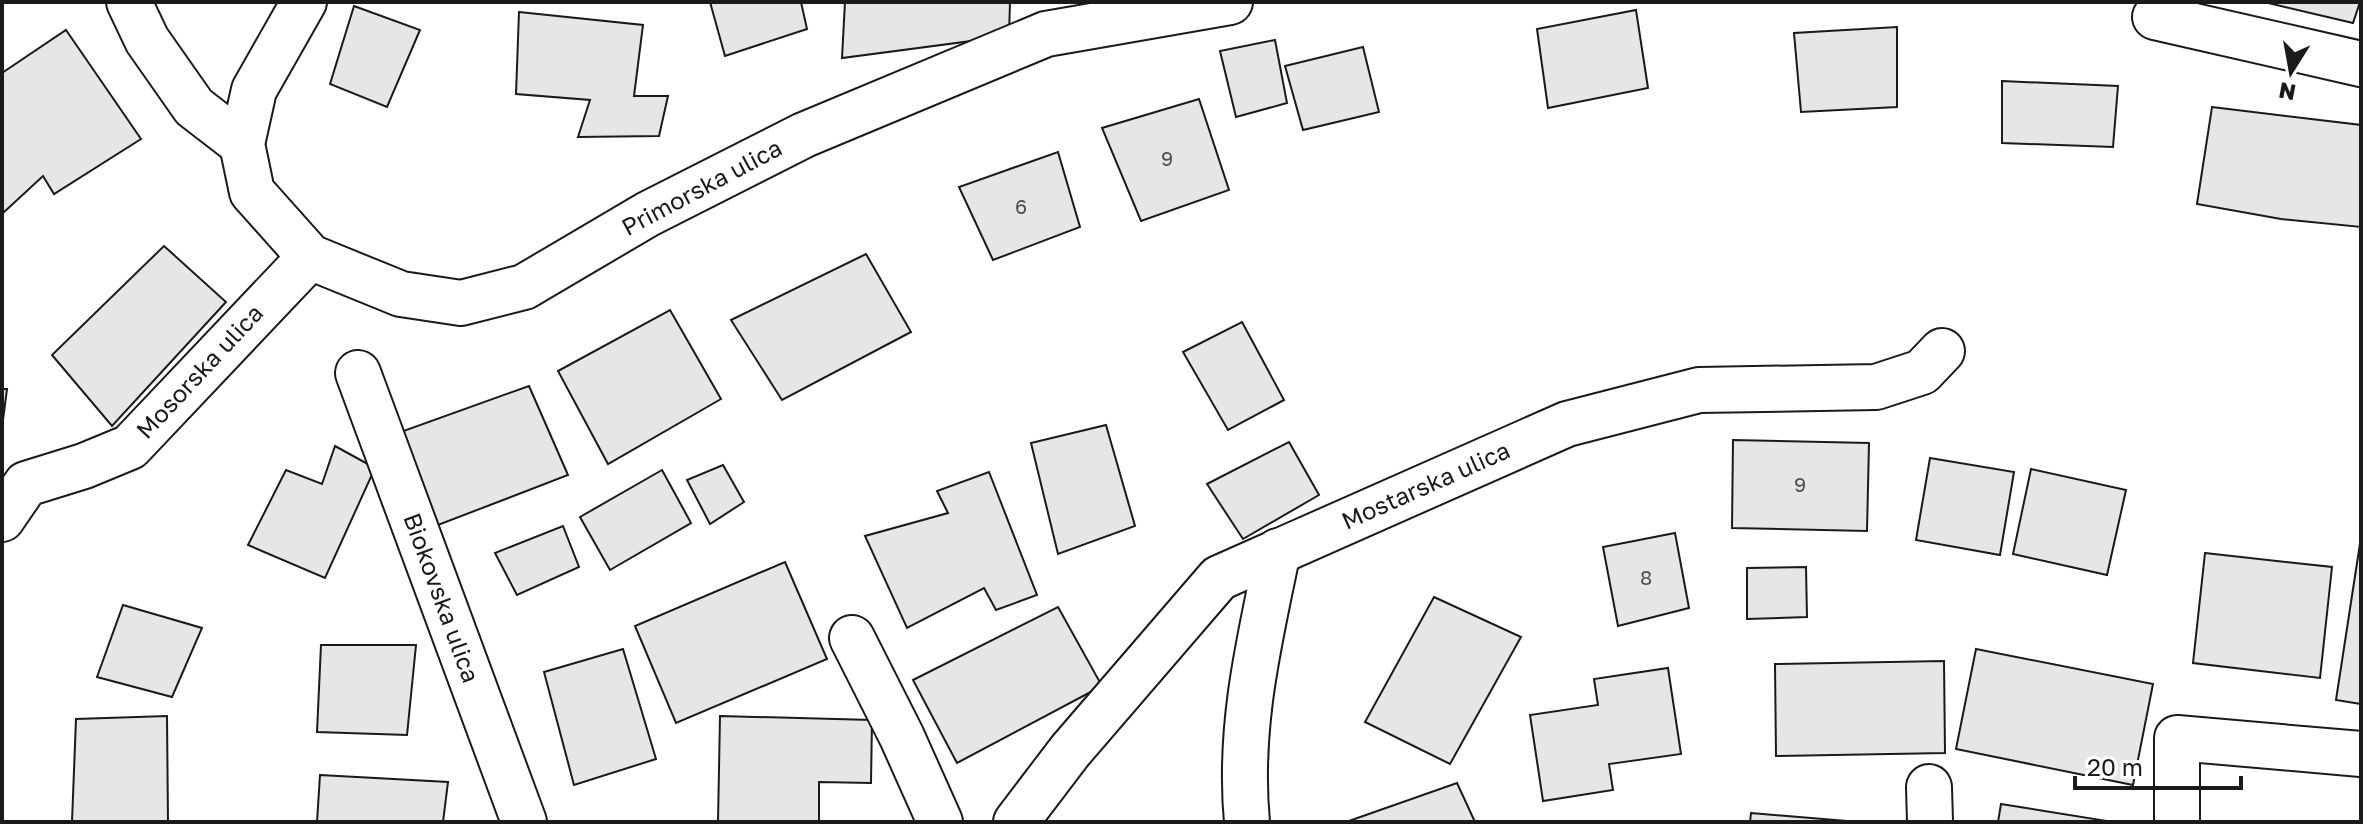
<svg xmlns="http://www.w3.org/2000/svg" width="2363" height="824" font-family="'Golos Text',sans-serif">
  <style>
    .building { fill: #e6e6e6; stroke: #1a1a1a; stroke-width: 2 }
    .lines { fill: none; stroke-linecap: round; stroke-linejoin: round }
    .minor-casing { stroke: #1a1a1a; stroke-width: 48 }
    .minor { stroke: #fff; stroke-width: 44 }
    .labels { text-anchor: middle; stroke-width: 6; stroke-linejoin: round; paint-order: stroke }
    .number-label { font-size: 20px; fill: #4d4d4d }
    .street-label { font-size: 24px; fill: #1a1a1a; stroke: #fff }
  </style>
  <rect width="100%" height="100%" fill="#fff"/>
  <g class="building">
    <path d="M710,2H801L807,29L725,56Z"/>
    <path d="M845,2H1010L1009,36L842,58Z"/>
    <path d="M2264,2H2360L2353,23Z"/>
    <path d="M354,6L420,30L387,107L330,84Z"/>
    <path d="M1636,10L1648,88L1548,108L1537,29Z"/>
    <path d="M519,12L643,25L634,96H668L659,136L578,137L590,100L516,94Z"/>
    <path d="M1897,27V107L1801,112L1794,33Z"/>
    <path d="M66,30L141,139L54,194L43,176L2,214V73Z"/>
    <path d="M1275,40L1287,103L1236,117L1220,51Z"/>
    <path d="M1363,47L1379,112L1303,130L1285,66Z"/>
    <path d="M2002,81L2118,86L2113,147L2002,143Z"/>
    <path d="M1199,99L1229,190L1141,221L1102,128Z"/>
    <path d="M2212,107L2361,125V227L2281,219L2197,204Z"/>
    <path d="M1058,152L1080,227L993,260L959,187Z"/>
    <path d="M164,246L226,302L112,426L52,355Z"/>
    <path d="M866,254L911,332L782,400L731,320Z"/>
    <path d="M670,310L721,399L608,464L558,371Z"/>
    <path d="M1242,322L1284,400L1228,430L1183,352Z"/>
    <path d="M529,386L568,475L438,525L395,434Z"/>
    <path d="M2,389H7L2,428Z"/>
    <path d="M1106,425L1135,526L1058,554L1031,443Z"/>
    <path d="M1733,440L1869,443L1867,531L1732,528Z"/>
    <path d="M1289,442L1319,495L1243,539L1207,484Z"/>
    <path d="M335,446L375,468L325,578L248,545L286,470L322,484Z"/>
    <path d="M1930,458L2014,472L2000,555L1916,540Z"/>
    <path d="M723,465L744,502L710,524L687,480Z"/>
    <path d="M2031,469L2126,490L2107,575L2013,554Z"/>
    <path d="M662,470L691,523L610,570L580,517Z"/>
    <path d="M989,472L1037,595L996,610L984,588L907,628L865,536L948,513L937,491Z"/>
    <path d="M563,526L579,567L517,595L495,553Z"/>
    <path d="M1675,533L1689,608L1618,626L1603,547Z"/>
    <path d="M2361,537V704L2336,700Z"/>
    <path d="M2205,553L2332,567L2320,678L2193,663Z"/>
    <path d="M785,562L827,659L676,723L635,626Z"/>
    <path d="M1806,567L1807,617L1747,619V568Z"/>
    <path d="M1434,597L1521,637L1450,764L1365,722Z"/>
    <path d="M123,605L202,628L172,697L97,677Z"/>
    <path d="M1058,607L1102,686L957,763L913,680Z"/>
    <path d="M321,645H416L407,735L317,732Z"/>
    <path d="M623,649L656,759L574,785L544,672Z"/>
    <path d="M1976,649L2153,684L2133,785L1956,749Z"/>
    <path d="M1944,661L1945,753L1776,756L1775,664Z"/>
    <path d="M1668,668L1681,754L1609,764L1613,790L1543,801L1530,715L1598,705L1594,679Z"/>
    <path d="M167,716L168,822H72L76,719Z"/>
    <path d="M720,716L872,720L871,783L819,782V822H718Z"/>
    <path d="M320,775L448,782L443,822H317Z"/>
    <path d="M1457,783L1475,822H1346Z"/>
    <path d="M2001,804L2107,821V822H1998Z"/>
    <path d="M1751,813L1859,822H1750Z"/>
  </g>
  <g class="lines">
    <g class="minor-casing">
      <g id="minor">
        <path d="M129,2L147,40L194,107L242,144"/>
        <path d="M304,2L254,90L242,144L252,192L310,257L401,294L461,303L524,287L648,214L804,135L1046,34L1230,2"/>
        <path d="M2155,17L2361,64"/>
        <path d="M358,373L524,822"/>
        <path d="M2,519L26,484L84,466L130,447L310,257"/>
        <path d="M852,638L902,737L940,822"/>
        <path d="M1929,787L1930,822"/>
        <path d="M1016,822L1070,751L1219,578L1567,424L1699,390L1876,387L1922,372L1942,351"/>
        <path d="M1247,822C1238,728 1259,642 1278,551"/>
        <path d="M2177,822V738L2361,754"/>
      </g>
    </g>
    <use href="#minor" class="minor"/>
  </g>
  <g class="labels">
    <g class="number-label">
      <text x="1167" y="166">9</text>
      <text x="1021" y="214">6</text>
      <text x="1800" y="492">9</text>
      <text x="1646" y="585">8</text>
    </g>
    <g class="street-label">
      <text transform="translate(702 188) rotate(-28)" y="8">Primorska ulica</text>
      <text transform="translate(200 372) rotate(-47)" y="8">Mosorska ulica</text>
      <text transform="translate(1426 486) rotate(-24)" y="8">Mostarska ulica</text>
      <text transform="translate(441 598) rotate(70)" y="8">Biokovska ulica</text>
    </g>
  </g>
  <rect width="2363" height="824" fill="none" stroke="#1a1a1a" stroke-width="8"/>
  <g transform="translate(2291 72) rotate(191)" stroke="#ffffff" stroke-width="6" paint-order="stroke">
  <path d="M0-6L14 30L0 20L-14 30Z" fill="#1a1a1a"/>
  <text y="-12" font-size="22" font-weight="bold" text-anchor="middle" fill="#1a1a1a">N</text>
  </g>
  <path d="M2075 776v12h166v-12" fill="none" stroke="#1a1a1a" stroke-width="4"/>
  <text x="2087" y="776" font-size="24" fill="#1a1a1a" stroke="#ffffff" stroke-width="6" paint-order="stroke">20 m</text>
</svg>
